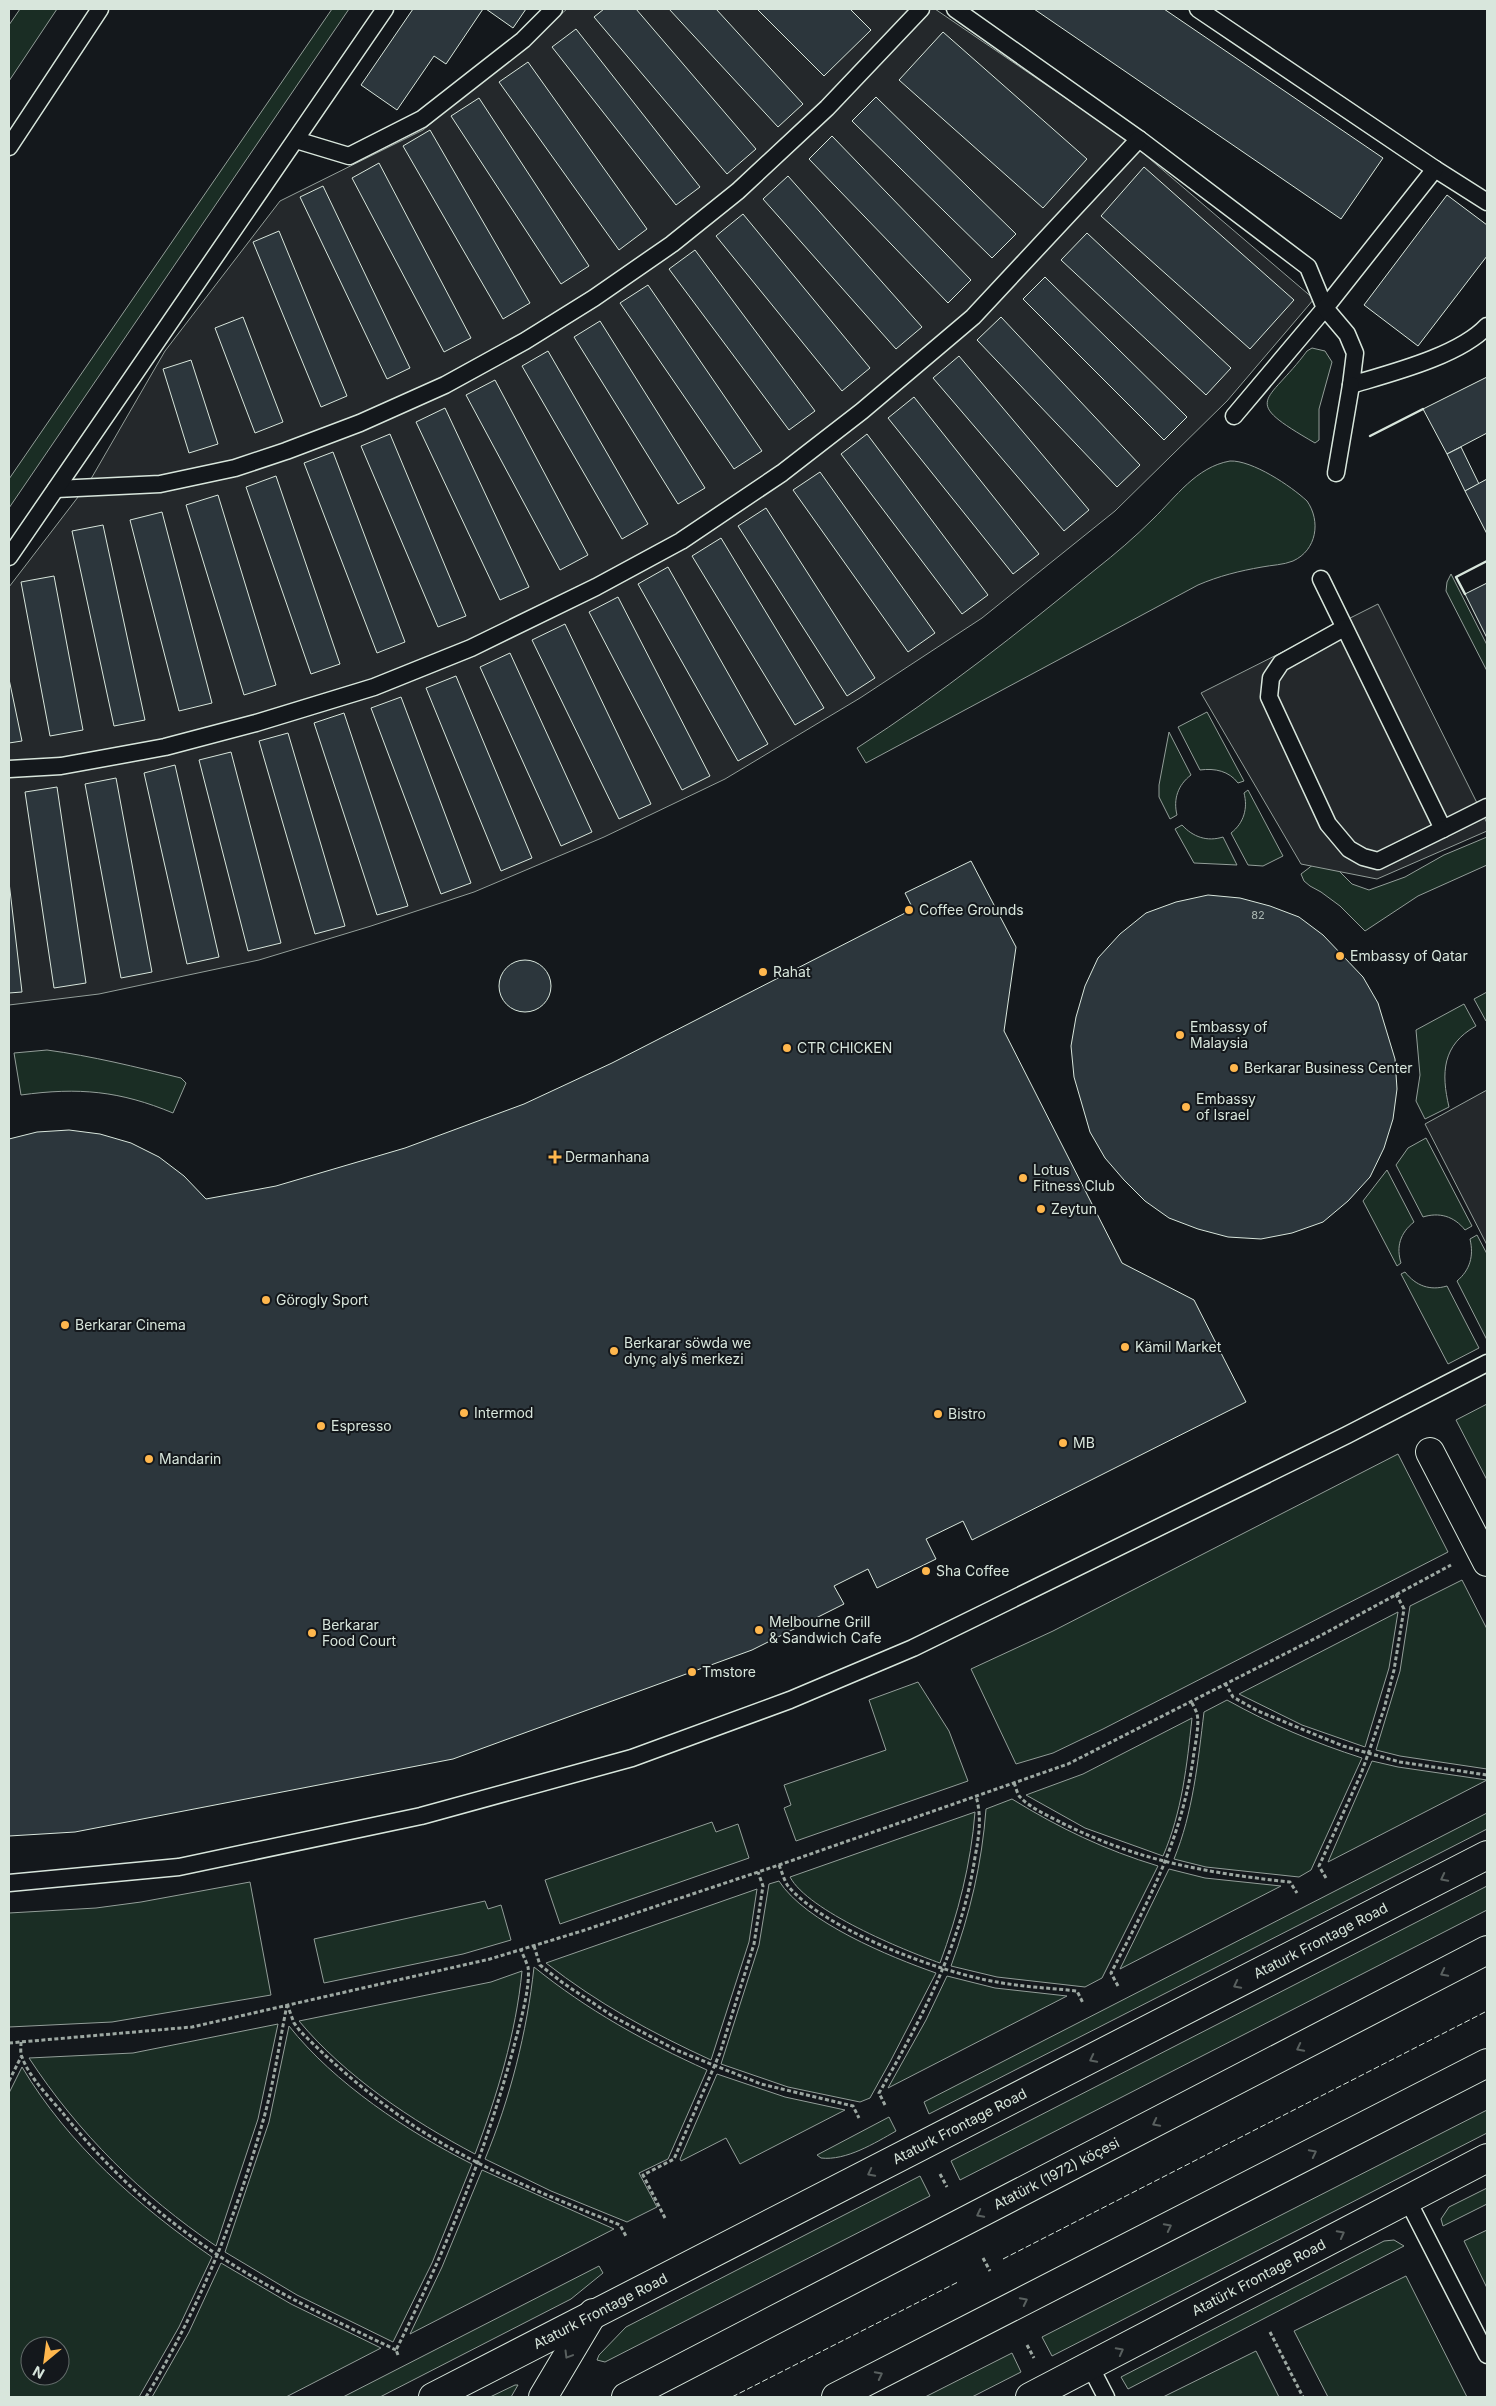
<svg xmlns="http://www.w3.org/2000/svg" width="1496" height="2406" font-family="Inter,sans-serif">
  <style>
    .green { fill: #1a2d24; stroke: #939e99; fill-rule: evenodd }
    .parking { fill: #24282b; stroke: #939e99 }
    .building { fill: #2c363c; stroke: #d8e6dc }
    .lines { fill: none; stroke-linecap: round; stroke-linejoin: round }
    .lane-casing { stroke: #d8e6dc; stroke-width: 19 }
    .street-casing { stroke: #d8e6dc; stroke-width: 30 }
    .secondary-casing { stroke: #d8e6dc; stroke-width: 30 }
    .path { stroke: #9da8a2; stroke-width: 3; stroke-dasharray: 4 2.5; stroke-linecap: butt }
    .lane { stroke: #14181c; stroke-width: 16 }
    .street { stroke: #14181c; stroke-width: 28 }
    .secondary { stroke: #14181c; stroke-width: 28 }
    .fence { stroke: #d8e6dc; stroke-width: 1; stroke-dasharray: 6 2.5; stroke-linecap: butt }
    .wall { stroke: #d8e6dc; stroke-width: 2.5 }
    .oneway { stroke: #59605f }
    .poi-dot { fill: #ffb74d; stroke: #14181c; stroke-width: 2 }
    .labels { text-anchor: middle; stroke-width: 4; stroke-linejoin: round; paint-order: stroke }
    .number-label { font-size: 11px; fill: #adbab4 }
    .poi-label { font-size: 14px; fill: #d8e6dc; stroke: #14181c; text-anchor: start }
    .street-label { font-size: 14px; fill: #d8e6dc; stroke: #14181c }
  </style>
  <rect width="100%" height="100%" fill="#14181c"/>
  <g class="green">
    <path d="M20,9H57L9,81V25Z"/>
    <path d="M332,9H349L9,508V479Z"/>
    <path d="M1312,348L1325,351L1332,362L1319,409V440L1315,443C1239,399 1267,405 1307,351Z"/>
    <path d="M1230,461C1252,460 1291,486 1307,501C1321,521 1317,550 1293,561C1283,565 1272,565 1262,567C1239,571 1219,576 1198,585L866,763L857,748C941,694 1019,632 1096,569C1115,554 1135,537 1153,519C1176,497 1196,467 1230,461Z"/>
    <path d="M1451,574L1487,645V671L1446,591L1447,582Z"/>
    <path d="M1207,712L1244,781L1238,783C1229,771 1215,768 1200,770L1178,727Z"/>
    <path d="M1169,732L1191,775C1178,785 1173,799 1177,815L1170,819L1159,797V785Z"/>
    <path d="M1248,790L1283,856L1263,866L1248,865L1231,833C1244,823 1248,808 1244,793Z"/>
    <path d="M1182,825C1193,837 1207,842 1223,837L1237,865L1194,863L1175,829Z"/>
    <path d="M1487,837V865L1418,896L1365,931L1340,906L1321,892L1310,886L1304,881L1301,874L1318,861L1334,866L1352,884L1369,890L1405,877L1444,855Z"/>
    <path d="M1487,992V1020L1486,1021L1474,999Z"/>
    <path d="M1464,1004L1476,1026C1442,1045 1441,1073 1449,1107L1425,1119L1416,1101L1420,1075L1416,1030Z"/>
    <path d="M47,1050C92,1056 136,1067 181,1078L186,1083L173,1113C120,1091 79,1087 21,1095L14,1053Z"/>
    <path d="M1426,1138L1472,1226L1465,1230C1454,1216 1439,1212 1423,1217L1396,1165L1408,1148Z"/>
    <path d="M1387,1170L1414,1222C1400,1233 1396,1247 1401,1263L1397,1266L1363,1201Z"/>
    <path d="M1477,1235L1487,1254V1340L1457,1281C1470,1270 1474,1256 1470,1239Z"/>
    <path d="M1405,1272C1416,1286 1430,1291 1447,1286L1479,1348L1448,1364L1401,1274Z"/>
    <path d="M1487,1404V1480L1456,1420Z"/>
    <path d="M1398,1454L1448,1552L1103,1729L1053,1753L1016,1764L971,1669L1053,1631Z"/>
    <path d="M1462,1580L1487,1629V1769L1400,1756L1376,1750L1400,1671L1410,1606Z"/>
    <path d="M1398,1612L1389,1668L1365,1747L1302,1725L1239,1694Z"/>
    <path d="M918,1682L949,1731L968,1781L796,1841L784,1808L791,1805L784,1785L886,1750L869,1700Z"/>
    <path d="M1227,1700C1270,1724 1315,1743 1362,1758L1311,1870L1299,1877L1206,1867L1174,1859C1193,1813 1198,1761 1204,1712Z"/>
    <path d="M1192,1718C1187,1765 1182,1812 1163,1856L1085,1828L1026,1795L1083,1774Z"/>
    <path d="M1372,1761L1398,1767L1487,1780L1328,1862Z"/>
    <path d="M1012,1799C1059,1828 1105,1850 1158,1866L1102,1978L1085,1987L997,1977L951,1966C970,1914 982,1863 986,1809Z"/>
    <path d="M975,1812C971,1864 958,1914 940,1963C903,1950 808,1911 790,1877Z"/>
    <path d="M1487,1813V1829L929,2114L924,2102Z"/>
    <path d="M712,1822L716,1832L738,1824L749,1858L560,1924L545,1880Z"/>
    <path d="M1169,1869L1205,1878L1281,1886L1120,1969Z"/>
    <path d="M779,1881C805,1922 890,1957 936,1973L890,2062L870,2098L860,2102L788,2087L721,2064L759,1945L769,1884Z"/>
    <path d="M250,1882L271,1995L112,2022L9,2027V1913L96,1908L141,1902Z"/>
    <path d="M1487,1886V1910L960,2180L951,2161Z"/>
    <path d="M757,1889L749,1942L711,2060C652,2033 597,2003 546,1963Z"/>
    <path d="M485,1901L488,1909L501,1905L511,1940L463,1954L324,1983L314,1939Z"/>
    <path d="M534,1967C587,2010 645,2042 707,2070L668,2159L639,2173L657,2207L627,2222L551,2191L485,2159C510,2099 527,2032 534,1967Z"/>
    <path d="M522,1971C516,2033 497,2096 475,2154C412,2121 345,2076 299,2021L491,1982Z"/>
    <path d="M947,1976L995,1988L1067,1996L888,2088L926,2020Z"/>
    <path d="M278,2024L258,2119L216,2246C142,2196 78,2133 29,2058L133,2053Z"/>
    <path d="M289,2026C334,2083 408,2132 472,2164L432,2263L393,2342L297,2295L225,2252L269,2122Z"/>
    <path d="M22,2067C68,2144 138,2206 212,2257L179,2327L139,2397H9V2093ZM30,2346H60V2376H30Z"/>
    <path d="M717,2074L785,2097L845,2110L740,2164L726,2138L681,2161L680,2159Z"/>
    <path d="M1487,2110V2133L1052,2356L1042,2337Z"/>
    <path d="M889,2117L896,2131C875,2143 846,2161 821,2158L817,2155Z"/>
    <path d="M482,2170L614,2229L410,2334L442,2267Z"/>
    <path d="M920,2176L930,2196L605,2362L597,2360L599,2355L626,2327Z"/>
    <path d="M1487,2188V2204L1443,2226L1441,2219L1449,2207Z"/>
    <path d="M1487,2230V2288L1464,2241Z"/>
    <path d="M1394,2240L1404,2246L1128,2389L1121,2377L1384,2241Z"/>
    <path d="M221,2263L291,2304L381,2348L286,2397H152L189,2332Z"/>
    <path d="M599,2266L603,2273L571,2299L380,2397H343Z"/>
    <path d="M1406,2276L1467,2397H1328L1294,2331Z"/>
    <path d="M1256,2351L1279,2397H1163Z"/>
    <path d="M1012,2353L1021,2372L972,2397H925Z"/>
    <path d="M515,2385H518L511,2397H490Z"/>
  </g>
  <g class="parking">
    <path d="M567,9H935L1130,142L1314,299L1227,401L1115,511L982,618L860,698L725,779L604,837L474,892L371,926L259,960L99,994L9,1005V587L88,484L165,351L280,201L423,130Z"/>
    <path d="M1378,604L1487,823V831L1377,879L1301,864L1201,693Z"/>
    <path d="M1487,1090V1245L1425,1124Z"/>
  </g>
  <g class="building">
    <path d="M413,9H483L446,64L434,56L397,110L361,85Z"/>
    <path d="M486,9H526L513,28Z"/>
    <path d="M604,9H636L756,149L727,174L594,17Z"/>
    <path d="M669,9H716L803,104L778,127Z"/>
    <path d="M757,9H850L871,30L824,76Z"/>
    <path d="M1034,9H1164L1383,158L1341,219Z"/>
    <path d="M576,29L700,187L676,205L552,47Z"/>
    <path d="M943,32L1087,159L1043,208L899,80Z"/>
    <path d="M528,62L647,229L619,250L499,82Z"/>
    <path d="M876,97L1016,234L992,258L852,121Z"/>
    <path d="M479,98L589,266L561,284L451,116Z"/>
    <path d="M430,130L530,303L503,319L403,146Z"/>
    <path d="M832,136L971,280L948,303L809,159Z"/>
    <path d="M379,163L471,338L444,352L352,178Z"/>
    <path d="M1144,167L1294,300L1250,349L1101,216Z"/>
    <path d="M788,176L922,327L896,349L763,199Z"/>
    <path d="M323,186L410,368L387,379L300,197Z"/>
    <path d="M1447,195L1487,225V256L1418,346L1364,305Z"/>
    <path d="M743,214L870,368L842,391L716,236Z"/>
    <path d="M279,231L347,396L321,407L253,242Z"/>
    <path d="M1087,233L1231,368L1206,395L1061,260Z"/>
    <path d="M695,250L815,411L789,430L669,269Z"/>
    <path d="M1045,277L1187,417L1164,440L1023,299Z"/>
    <path d="M648,285L762,451L734,469L620,303Z"/>
    <path d="M243,317L283,422L255,433L215,328Z"/>
    <path d="M1001,317L1140,465L1117,487L977,340Z"/>
    <path d="M600,321L705,488L678,504L574,337Z"/>
    <path d="M548,351L648,524L622,539L522,366Z"/>
    <path d="M959,356L1089,510L1064,531L933,378Z"/>
    <path d="M191,360L218,444L189,453L163,369Z"/>
    <path d="M1487,377V433L1447,454L1423,409Z"/>
    <path d="M495,380L588,555L560,570L466,395Z"/>
    <path d="M914,397L1039,554L1013,574L888,418Z"/>
    <path d="M445,408L529,587L500,600L416,422Z"/>
    <path d="M390,434L466,616L438,627L361,446Z"/>
    <path d="M867,434L988,595L962,614L841,454Z"/>
    <path d="M1461,447L1479,484L1465,491L1447,454Z"/>
    <path d="M333,452L405,642L377,653L304,463Z"/>
    <path d="M820,472L935,633L908,652L793,490Z"/>
    <path d="M276,476L340,664L311,674L246,487Z"/>
    <path d="M1487,479V534L1465,491Z"/>
    <path d="M218,495L276,685L244,695L186,505Z"/>
    <path d="M766,508L875,678L847,696L738,526Z"/>
    <path d="M162,512L212,703L179,711L130,520Z"/>
    <path d="M103,525L145,720L114,726L72,531Z"/>
    <path d="M721,538L824,708L795,725L692,556Z"/>
    <path d="M668,567L768,744L738,761L638,584Z"/>
    <path d="M54,576L83,730L50,736L21,582Z"/>
    <path d="M1487,583V638L1465,594Z"/>
    <path d="M618,597L710,776L682,790L589,612Z"/>
    <path d="M565,624L651,804L619,819L532,640Z"/>
    <path d="M510,653L592,832L561,846L480,667Z"/>
    <path d="M456,676L532,858L501,871L426,688Z"/>
    <path d="M9,679L22,741L9,743Z"/>
    <path d="M401,697L471,883L441,894L371,708Z"/>
    <path d="M344,713L408,906L377,915L314,723Z"/>
    <path d="M288,733L345,926L315,934L259,741Z"/>
    <path d="M231,752L281,943L248,951L199,760Z"/>
    <path d="M175,765L219,957L187,964L144,773Z"/>
    <path d="M116,778L152,972L121,978L85,784Z"/>
    <path d="M57,787L86,983L54,988L25,792Z"/>
    <path d="M971,861L1016,947L1004,1031L1122,1263L1194,1300L1246,1402L972,1540L963,1521L926,1539L936,1559L877,1588L868,1569L834,1586L844,1604L752,1650L453,1759L75,1832L9,1836V1139L37,1132L69,1130L100,1134L131,1143L159,1157L184,1176L206,1199L276,1186L405,1148L524,1104L612,1063L913,909L905,893Z"/>
    <path d="M9,882L22,992L9,993Z"/>
    <path d="M1208,895L1240,898L1270,906L1299,917L1323,935L1363,977L1378,1003L1395,1059L1397,1089L1393,1119L1384,1148L1370,1177L1348,1201L1323,1222L1292,1233L1261,1239L1228,1237L1198,1229L1169,1218L1145,1201L1124,1180L1105,1158L1090,1132L1074,1077L1071,1046L1076,1017L1085,986L1098,958L1120,934L1146,913L1176,902Z"/>
    <circle cx="525" cy="986" r="26"/>
  </g>
  <g class="lines">
    <g class="lane-casing">
      <g id="lane">
        <path d="M955,9L1139,139L1308,267L1325,308L1234,416"/>
        <path d="M1198,9L1435,169L1487,202"/>
        <path d="M296,140L349,156L422,119L523,40L554,9"/>
        <path d="M9,147L100,9"/>
        <path d="M1435,169L1325,308L1347,334L1355,353L1351,385C1391,373 1459,356 1487,326"/>
        <path d="M1336,473L1351,385"/>
        <path d="M56,489L160,484L235,468L286,451L360,423L445,385L525,341L594,298L672,244L738,191L827,108L921,9"/>
        <path d="M9,557L385,9"/>
        <path d="M1321,579L1443,829L1487,807"/>
        <path d="M1344,628L1281,663L1271,678L1269,697L1328,824L1349,849L1363,857L1378,861L1443,829"/>
        <path d="M9,769L61,766L165,747L256,723L374,687L471,648L596,587L681,541L782,473L862,411L973,317L1139,139"/>
        <path d="M9,1883L179,1867L421,1816L632,1758L790,1700L913,1648L1347,1435L1487,1363"/>
        <path d="M1407,2199L1487,2355"/>
        <path d="M1090,2366L1106,2397"/>
      </g>
    </g>
    <g class="street-casing">
      <g id="street">
        <path d="M1430,1452L1487,1562"/>
        <path id="s1" d="M433,2397L1487,1855"/>
        <path id="s2" d="M1030,2397L1487,2158"/>
      </g>
    </g>
    <g class="secondary-casing">
      <g id="secondary">
        <path d="M543,2397L593,2313"/>
        <path id="s3" d="M626,2397L1487,1950"/>
        <path d="M836,2397L1487,2063"/>
      </g>
    </g>
    <g class="path">
      <path d="M1225,1683L1233,1697L1258,1711L1343,1746L1400,1762L1487,1775"/>
      <path d="M1014,1783C1016,1787 1017,1794 1020,1797C1030,1808 1049,1816 1062,1823C1138,1861 1207,1873 1290,1882L1297,1893"/>
      <path d="M779,1865C782,1872 784,1880 788,1886C825,1930 941,1973 997,1982C1023,1987 1050,1988 1077,1991L1083,2003"/>
      <path d="M1326,1878L1319,1866L1361,1774L1384,1709L1394,1670L1404,1609L1396,1594"/>
      <path d="M534,1946L540,1965L563,1983L614,2017L676,2050L761,2084L853,2106L859,2118"/>
      <path d="M1118,1986L1111,1973C1149,1900 1180,1843 1193,1760C1194,1749 1200,1725 1197,1714C1196,1710 1193,1705 1191,1701"/>
      <path d="M287,2004L294,2023L300,2031C335,2066 373,2098 414,2126C478,2168 550,2197 620,2225L627,2238"/>
      <path d="M21,2042C21,2047 20,2053 22,2057C29,2077 49,2097 62,2112C98,2157 138,2197 184,2231C248,2280 323,2315 396,2350"/>
      <path d="M9,2043L192,2027L490,1959L582,1931L779,1865L1068,1764L1316,1638L1451,1565"/>
      <path d="M9,2081L21,2057"/>
      <path d="M885,2105L879,2093C922,2018 962,1943 975,1857C979,1836 982,1817 976,1796"/>
      <path d="M940,2174L947,2187"/>
      <path d="M665,2218L643,2175L674,2159L720,2053L754,1944L763,1886L758,1872"/>
      <path d="M983,2258L990,2271"/>
      <path d="M1270,2332L1303,2397"/>
      <path d="M1027,2345L1034,2358"/>
      <path d="M398,2355L396,2350C445,2252 486,2152 514,2046C519,2027 531,1986 528,1967C526,1961 523,1955 521,1950"/>
      <path d="M146,2397C198,2310 236,2218 263,2121C274,2083 279,2044 287,2005"/>
    </g>
    <use href="#lane" class="lane"/>
    <use href="#street" class="street"/>
    <use href="#secondary" class="secondary"/>
    <g class="fence">
      <path d="M1003,2259L1487,2011"/>
      <path d="M732,2397L958,2282"/>
    </g>
    <g class="wall">
      <path d="M1370,436L1423,409"/>
      <path d="M1465,594L1456,577L1487,561"/>
    </g>
  </g>
  <defs><path id="oneway-chevron" d="M-2-3.5L2.5 0L-2 3.5" fill="none" stroke-width="1.6" stroke-linecap="round" stroke-linejoin="round" transform="scale(1.25)"/></defs>
  <g class="oneway">
    <use href="#oneway-chevron" transform="translate(1444 1878) rotate(153)"/>
    <use href="#oneway-chevron" transform="translate(1444 1973) rotate(153)"/>
    <use href="#oneway-chevron" transform="translate(1237 1985) rotate(153)"/>
    <use href="#oneway-chevron" transform="translate(1300 2048) rotate(153)"/>
    <use href="#oneway-chevron" transform="translate(1093 2059) rotate(153)"/>
    <use href="#oneway-chevron" transform="translate(1156 2123) rotate(153)"/>
    <use href="#oneway-chevron" transform="translate(1313 2153) rotate(-27)"/>
    <use href="#oneway-chevron" transform="translate(871 2173) rotate(153)"/>
    <use href="#oneway-chevron" transform="translate(980 2214) rotate(153)"/>
    <use href="#oneway-chevron" transform="translate(1168 2227) rotate(-27)"/>
    <use href="#oneway-chevron" transform="translate(1341 2234) rotate(-28)"/>
    <use href="#oneway-chevron" transform="translate(1024 2301) rotate(-27)"/>
    <use href="#oneway-chevron" transform="translate(1120 2351) rotate(-28)"/>
    <use href="#oneway-chevron" transform="translate(568 2355) rotate(121)"/>
    <use href="#oneway-chevron" transform="translate(879 2375) rotate(-27)"/>
  </g>
  <g class="poi-dot">
    <circle cx="909" cy="910" r="5"/>
    <circle cx="1340" cy="956" r="5"/>
    <circle cx="763" cy="972" r="5"/>
    <circle cx="1180" cy="1035" r="5"/>
    <circle cx="787" cy="1048" r="5"/>
    <circle cx="1234" cy="1068" r="5"/>
    <circle cx="1186" cy="1107" r="5"/>
    <path d="M552.5 1149.5h5v5h5v5h-5v5h-5v-5h-5v-5h5z"/>
    <circle cx="1023" cy="1178" r="5"/>
    <circle cx="1041" cy="1209" r="5"/>
    <circle cx="266" cy="1300" r="5"/>
    <circle cx="65" cy="1325" r="5"/>
    <circle cx="1125" cy="1347" r="5"/>
    <circle cx="614" cy="1351" r="5"/>
    <circle cx="464" cy="1413" r="5"/>
    <circle cx="938" cy="1414" r="5"/>
    <circle cx="321" cy="1426" r="5"/>
    <circle cx="1063" cy="1443" r="5"/>
    <circle cx="149" cy="1459" r="5"/>
    <circle cx="926" cy="1571" r="5"/>
    <circle cx="759" cy="1630" r="5"/>
    <circle cx="312" cy="1633" r="5"/>
    <circle cx="692" cy="1672" r="5"/>
  </g>
  <g class="labels">
    <g class="number-label">
      <text x="1258" y="919">82</text>
    </g>
    <g class="poi-label">
      <text x="919" y="915">Coffee Grounds</text>
      <text x="1350" y="961">Embassy of Qatar</text>
      <text x="773" y="977">Rahat</text>
      <text x="1190" y="1032">Embassy of<tspan x="1190" dy="16">Malaysia</tspan></text>
      <text x="797" y="1053">CTR CHICKEN</text>
      <text x="1244" y="1073">Berkarar Business Center</text>
      <text x="1196" y="1104">Embassy<tspan x="1196" dy="16">of Israel</tspan></text>
      <text x="565" y="1162">Dermanhana</text>
      <text x="1033" y="1175">Lotus<tspan x="1033" dy="16">Fitness Club</tspan></text>
      <text x="1051" y="1214">Zeytun</text>
      <text x="276" y="1305">Görogly Sport</text>
      <text x="75" y="1330">Berkarar Cinema</text>
      <text x="624" y="1348">Berkarar söwda we<tspan x="624" dy="16">dynç alyš merkezi</tspan></text>
      <text x="1135" y="1352">Kämil Market</text>
      <text x="474" y="1418">Intermod</text>
      <text x="948" y="1419">Bistro</text>
      <text x="331" y="1431">Espresso</text>
      <text x="1073" y="1448">MB</text>
      <text x="159" y="1464">Mandarin</text>
      <text x="936" y="1576">Sha Coffee</text>
      <text x="769" y="1627">Melbourne Grill<tspan x="769" dy="16">&amp; Sandwich Cafe</tspan></text>
      <text x="322" y="1630">Berkarar<tspan x="322" dy="16">Food Court</tspan></text>
      <text x="702" y="1677">Tmstore</text>
    </g>
    <g class="street-label">
      <text dy="5" stroke="none"><textPath href="#s1" startOffset="998">Ataturk Frontage Road</textPath></text>
      <text dy="5" stroke="none"><textPath href="#s1" startOffset="592">Ataturk Frontage Road</textPath></text>
      <text dy="5" stroke="none"><textPath href="#s3" startOffset="485">Atatürk (1972) köçesi</textPath></text>
      <text dy="5" stroke="none"><textPath href="#s2" startOffset="258">Atatürk Frontage Road</textPath></text>
      <text dy="5" stroke="none"><textPath href="#s1" startOffset="188">Ataturk Frontage Road</textPath></text>
    </g>
  </g>
  <rect width="1496" height="2406" fill="none" stroke="#d8e6dc" stroke-width="20"/>
  <g transform="translate(45 2361) rotate(209)"><circle r="24" fill="#14181c" stroke="#626a69"/>
  <path d="M0-4L9 19L0 12L-9 19Z" fill="#ffb74d"/>
  <text y="-8" font-size="14" font-weight="bold" text-anchor="middle" fill="#d8e6dc">N</text>
  </g>
</svg>
